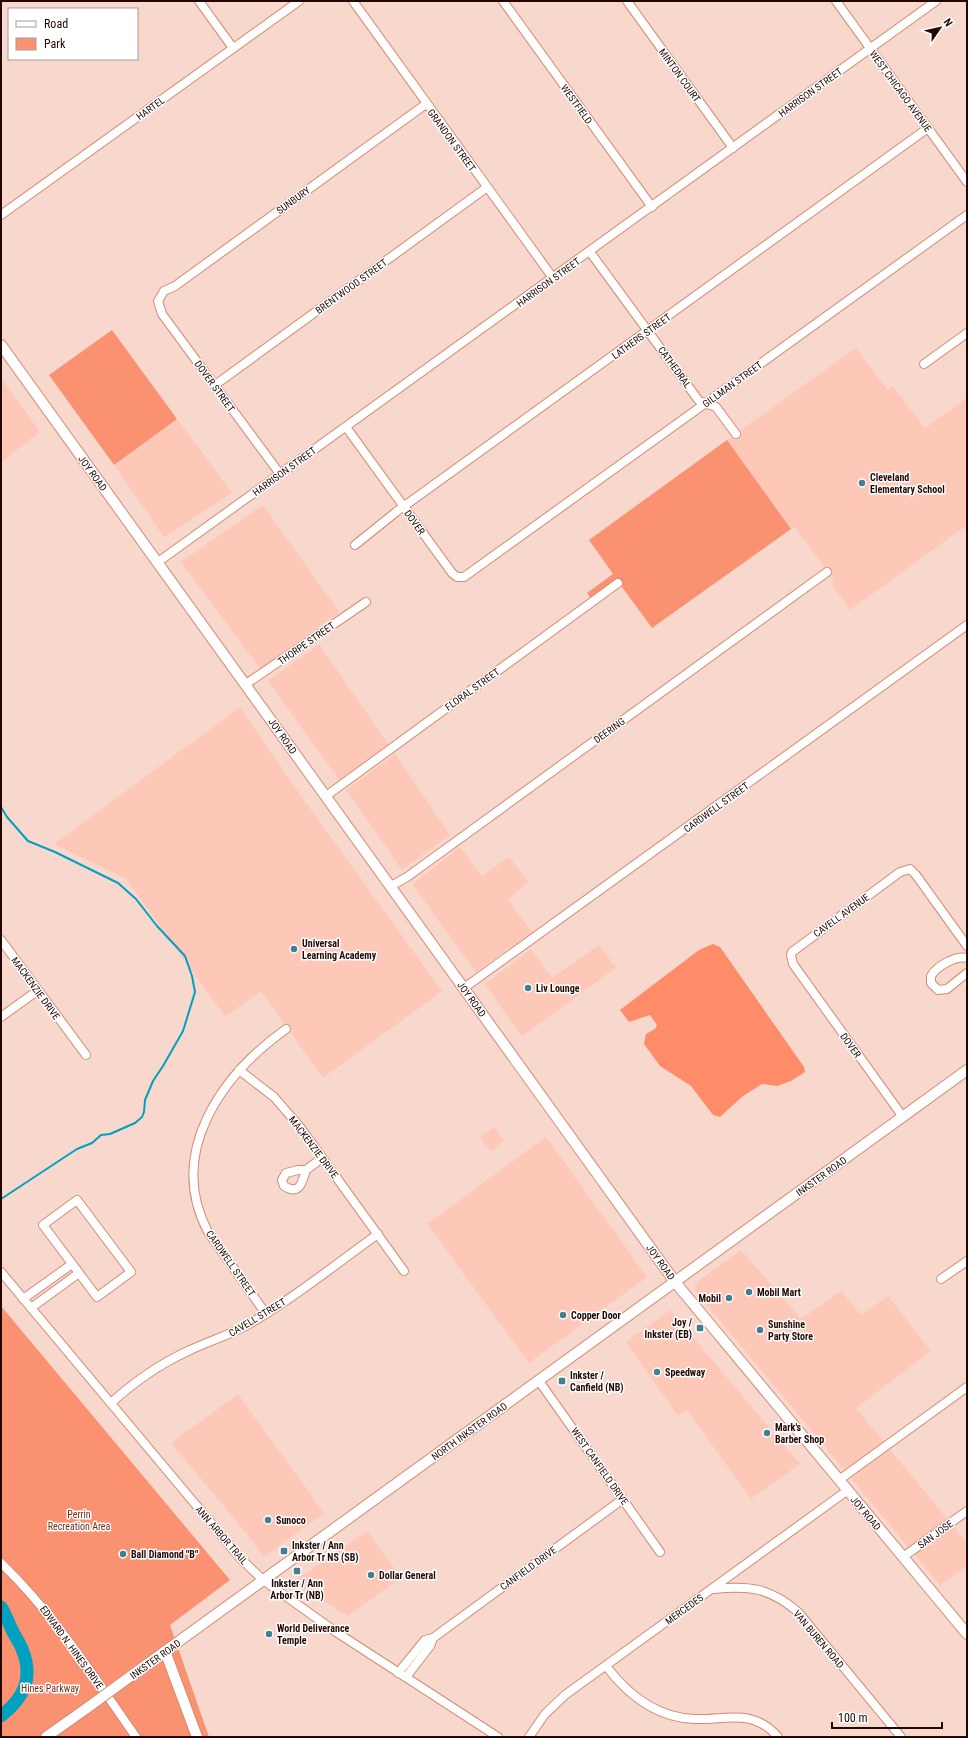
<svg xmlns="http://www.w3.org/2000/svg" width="968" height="1738" font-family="'Roboto Condensed',sans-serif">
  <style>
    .built { fill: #fdc8b8 }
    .green { fill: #fa9272 }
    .forest { fill: #fe8c68 }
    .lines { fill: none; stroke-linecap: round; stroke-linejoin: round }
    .stream { stroke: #00a1c0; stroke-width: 2 }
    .river { stroke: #00a1c0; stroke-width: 13 }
    .minor-casing { stroke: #d58a73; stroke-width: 10 }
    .major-casing { stroke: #d58a73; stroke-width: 12 }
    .minor { stroke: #fff; stroke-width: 8 }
    .major { stroke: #fff; stroke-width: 10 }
    .major-bridge-casing { stroke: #d58a73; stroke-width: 12; stroke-linecap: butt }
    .major-bridge { stroke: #fff; stroke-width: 10 }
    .poi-dot { fill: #3f8092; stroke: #fff; stroke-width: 1.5 }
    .labels { text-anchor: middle; stroke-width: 3; stroke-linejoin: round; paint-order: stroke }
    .street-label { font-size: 10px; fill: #220702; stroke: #fff }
    .poi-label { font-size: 10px; font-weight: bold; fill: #220702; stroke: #fff; text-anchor: start }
    .park-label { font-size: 10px; fill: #732c14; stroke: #fff }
  </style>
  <rect width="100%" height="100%" fill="#f8d8cd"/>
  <g class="built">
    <path d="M856,348L888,390L893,386L925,428L967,398V525L850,610L831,583L834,581L795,527L791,529L727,440Z"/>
    <path d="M1,378L40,432L1,462Z"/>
    <path d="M177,419L232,493L164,537L114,465Z"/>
    <path d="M263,505L339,612L260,669L181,562Z"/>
    <path d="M319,644L388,744L339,780L268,681Z"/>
    <path d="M240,707L301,796L442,991L323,1078L261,991L225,1017L126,879L54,844Z"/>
    <path d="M395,754L450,835L402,870L346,790Z"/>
    <path d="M460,847L482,876L509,857L529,882L508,899L532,932L476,972L412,884Z"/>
    <path d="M599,945L616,968L522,1036L485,984L531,949L552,978Z"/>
    <path d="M494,1127L504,1141L491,1151L480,1137Z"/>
    <path d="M546,1137L647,1277L529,1363L427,1224Z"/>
    <path d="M741,1250L801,1319L841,1291L861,1315L888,1296L931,1351L856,1408L967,1543V1566L940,1585L696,1292L695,1283Z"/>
    <path d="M670,1310L800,1464L751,1499L687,1410L678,1416L626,1342Z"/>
    <path d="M238,1394L324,1513L264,1557L242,1528L171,1443Z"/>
    <path d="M367,1531L401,1578L348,1616L293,1582Z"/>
  </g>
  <g class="green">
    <path d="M112,330L177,419L114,465L49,375Z"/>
    <path d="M727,440L791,529L652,628L619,583L593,601L587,593L613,574L589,540Z"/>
    <path d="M1,1306L230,1580L170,1625L209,1737H1Z"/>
  </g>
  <path class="forest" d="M713,944L720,947L804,1067L805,1072L791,1081L777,1086L762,1084L743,1096L720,1117L713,1115L691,1086L660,1066L644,1044L646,1034L655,1029L657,1025L650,1015L629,1022L620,1010L699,950Z"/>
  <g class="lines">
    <path class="stream" d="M1,807L7,817L28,841L55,852L118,883L136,899L157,926L185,956L192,976L195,992L183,1031L163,1066L153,1081L145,1100L144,1112L142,1117L135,1123L110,1134L101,1135L92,1143L77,1149L1,1199"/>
    <path class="river" d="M1,1607C6,1615 9,1624 13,1632C16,1638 20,1643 22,1649C34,1678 24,1698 1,1716"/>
    <g class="minor-casing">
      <g id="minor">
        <path d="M199,1L233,48"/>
        <path d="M353,1L553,278"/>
        <path d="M503,1L652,207"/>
        <path d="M627,1L733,148"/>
        <path d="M836,1L967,182"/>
        <path d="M1,215L299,1"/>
        <path d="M590,252L699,401L716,407L736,434"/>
        <path d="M924,364L967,333"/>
        <path d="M215,385L486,188"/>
        <path d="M346,427L452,573L457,577H464L967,215"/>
        <path d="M280,474L162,314L158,301L164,291L175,286L426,104"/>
        <path d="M355,545L396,512L928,128"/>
        <path d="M158,562L936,1"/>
        <path d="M246,684L366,602"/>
        <path d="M326,796L618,583"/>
        <path d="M391,886L407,877L827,572"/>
        <path d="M1,940L86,1055"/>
        <path d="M967,958C956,955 937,966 931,976V983L938,990L947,989L967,973"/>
        <path d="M464,988L967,625"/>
        <path d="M1,1017L37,991"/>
        <path d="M239,1070L274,1097L300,1127L404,1271"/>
        <path d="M903,1117L793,964L791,955L792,952L900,872L910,869L916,875L967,946"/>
        <path d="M306,1170C302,1182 300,1196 284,1186L282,1180L286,1173L298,1170H306L322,1158"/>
        <path d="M77,1200L131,1272L97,1297L43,1225Z"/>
        <path d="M1,1272L242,1560L263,1580L336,1632L498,1737"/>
        <path d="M941,1279L967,1261"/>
        <path d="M23,1299L72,1264"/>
        <path d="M31,1308L79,1273"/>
        <path d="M266,1314L208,1232C166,1152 222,1075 286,1029"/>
        <path d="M539,1381L660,1552"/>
        <path d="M111,1403C134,1382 160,1364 188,1351C209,1341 230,1335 249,1324C294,1298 336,1264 378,1234"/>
        <path d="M839,1480L967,1387"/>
        <path d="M903,1557L967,1511"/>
        <path d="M1,1563C54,1614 94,1677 136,1737"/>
        <path d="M714,1589C749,1585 770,1588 798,1612L901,1737"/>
        <path d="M606,1666C628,1695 656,1718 695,1719C727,1720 753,1708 778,1737"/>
        <path d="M398,1673L425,1640L433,1638L623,1499"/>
        <path d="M406,1677L430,1646L433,1638"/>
        <path d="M529,1737L545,1714L565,1695L848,1490"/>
      </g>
    </g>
    <g class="major-casing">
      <g id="major">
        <path d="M1,345L675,1282L967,1634"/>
        <path d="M165,1651L197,1737"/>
        <path d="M124,1681L967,1070"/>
        <path d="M46,1737L87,1708"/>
      </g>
    </g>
    <use href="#minor" class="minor"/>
    <use href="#major" class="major"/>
    <g class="major-bridge-casing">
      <path id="major-bridge" d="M87,1708L124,1681"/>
    </g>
    <use href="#major-bridge" class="major-bridge"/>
  </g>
  <g class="poi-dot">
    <circle cx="862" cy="483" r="4"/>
    <circle cx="294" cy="949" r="4"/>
    <circle cx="528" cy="988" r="4"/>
    <circle cx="749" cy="1292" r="4"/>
    <circle cx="729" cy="1298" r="4"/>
    <circle cx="563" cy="1315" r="4"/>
    <rect x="696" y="1324" width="8" height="8" rx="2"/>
    <circle cx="760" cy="1330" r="4"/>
    <circle cx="657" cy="1372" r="4"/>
    <rect x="558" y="1377" width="8" height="8" rx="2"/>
    <circle cx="767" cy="1433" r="4"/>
    <circle cx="268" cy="1520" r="4"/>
    <rect x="280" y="1547" width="8" height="8" rx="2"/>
    <circle cx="123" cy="1554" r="4"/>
    <rect x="293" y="1567" width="8" height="8" rx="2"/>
    <circle cx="371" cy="1575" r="4"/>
    <circle cx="269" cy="1634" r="4"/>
  </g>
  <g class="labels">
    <g class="street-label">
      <text transform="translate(680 75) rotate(54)" y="4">MINTON COURT</text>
      <text transform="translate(901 91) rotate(54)" y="4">WEST CHICAGO AVENUE</text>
      <text transform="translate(810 92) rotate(-36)" y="4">HARRISON STREET</text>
      <text transform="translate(577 104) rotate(54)" y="4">WESTFIELD</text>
      <text transform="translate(150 108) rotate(-36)" y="4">HARTEL</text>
      <text transform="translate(452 140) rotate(54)" y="4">GRANDON STREET</text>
      <text transform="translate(293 200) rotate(-36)" y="4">SUNBURY</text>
      <text transform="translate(548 282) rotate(-36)" y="4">HARRISON STREET</text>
      <text transform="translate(351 286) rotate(-36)" y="4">BRENTWOOD STREET</text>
      <text transform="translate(641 336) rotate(-36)" y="4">LATHERS STREET</text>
      <text transform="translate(675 367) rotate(54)" y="4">CATHEDRAL</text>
      <text transform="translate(732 384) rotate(-36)" y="4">GILLMAN STREET</text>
      <text transform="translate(215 386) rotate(54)" y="4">DOVER STREET</text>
      <text transform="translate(284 471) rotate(-36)" y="4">HARRISON STREET</text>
      <text transform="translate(93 473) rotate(54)" y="4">JOY ROAD</text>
      <text transform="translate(415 522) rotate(54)" y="4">DOVER</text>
      <text transform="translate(306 643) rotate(-35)" y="4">THORPE STREET</text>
      <text transform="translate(472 689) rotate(-36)" y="4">FLORAL STREET</text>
      <text transform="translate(609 730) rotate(-36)" y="4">DEERING</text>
      <text transform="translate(283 736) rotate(55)" y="4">JOY ROAD</text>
      <text transform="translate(716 807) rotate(-36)" y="4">CARDWELL STREET</text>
      <text transform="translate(841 915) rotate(-36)" y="4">CAVELL AVENUE</text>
      <text transform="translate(36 988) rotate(54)" y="4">MACKENZIE DRIVE</text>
      <text transform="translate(472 999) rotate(54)" y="4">JOY ROAD</text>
      <text transform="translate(851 1045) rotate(54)" y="4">DOVER</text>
      <text transform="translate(314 1147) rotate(53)" y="4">MACKENZIE DRIVE</text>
      <text transform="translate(821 1176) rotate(-36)" y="4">INKSTER ROAD</text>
      <text transform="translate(661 1262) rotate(54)" y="4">JOY ROAD</text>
      <text transform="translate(231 1263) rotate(55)" y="4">CARDWELL STREET</text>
      <text transform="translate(257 1317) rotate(-31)" y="4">CAVELL STREET</text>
      <text transform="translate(469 1431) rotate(-36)" y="4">NORTH INKSTER ROAD</text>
      <text transform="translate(600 1466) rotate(55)" y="4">WEST CANFIELD DRIVE</text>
      <text transform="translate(866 1513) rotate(50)" y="4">JOY ROAD</text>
      <text transform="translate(935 1534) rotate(-36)" y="4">SAN JOSE</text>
      <text transform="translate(222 1535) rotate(49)" y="4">ANN ARBOR TRAIL</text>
      <text transform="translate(528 1568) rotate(-36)" y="4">CANFIELD DRIVE</text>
      <text transform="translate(684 1609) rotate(-36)" y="4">MERCEDES</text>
      <text transform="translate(819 1639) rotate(50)" y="4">VAN BUREN ROAD</text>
      <text transform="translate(72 1647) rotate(54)" y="4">EDWARD N. HINES DRIVE</text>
      <text transform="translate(155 1659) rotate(-36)" y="4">INKSTER ROAD</text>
    </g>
    <g class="poi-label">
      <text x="870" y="481">Cleveland<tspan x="870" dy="12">Elementary School</tspan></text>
      <text x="302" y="947">Universal<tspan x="302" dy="12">Learning Academy</tspan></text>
      <text x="536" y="992">Liv Lounge</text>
      <text x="757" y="1296">Mobil Mart</text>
      <text x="721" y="1302" text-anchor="end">Mobil</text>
      <text x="571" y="1319">Copper Door</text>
      <text x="692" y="1326" text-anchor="end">Joy /<tspan x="692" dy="12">Inkster (EB)</tspan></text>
      <text x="768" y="1328">Sunshine<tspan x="768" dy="12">Party Store</tspan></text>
      <text x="665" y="1376">Speedway</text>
      <text x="570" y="1379">Inkster /<tspan x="570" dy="12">Canfield (NB)</tspan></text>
      <text x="775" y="1431">Mark's<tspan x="775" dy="12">Barber Shop</tspan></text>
      <text x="276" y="1524">Sunoco</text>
      <text x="292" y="1549">Inkster / Ann<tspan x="292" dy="12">Arbor Tr NS (SB)</tspan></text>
      <text x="131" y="1558">Ball Diamond "B"</text>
      <text x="379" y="1579">Dollar General</text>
      <text x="297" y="1587" text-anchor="middle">Inkster / Ann<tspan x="297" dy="12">Arbor Tr (NB)</tspan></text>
      <text x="277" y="1632">World Deliverance<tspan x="277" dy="12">Temple</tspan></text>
    </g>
    <g class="park-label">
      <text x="79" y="1518">Perrin<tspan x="79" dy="12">Recreation Area</tspan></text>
      <text x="50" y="1692">Hines Parkway</text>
    </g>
  </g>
  <rect width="968" height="1738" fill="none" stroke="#220702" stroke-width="4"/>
  <rect x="8" y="8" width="130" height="52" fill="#ffffff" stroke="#a79c9a"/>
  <rect x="16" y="21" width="20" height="6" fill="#ffffff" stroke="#a79c9a"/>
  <text x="44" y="28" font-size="12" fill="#220702">Road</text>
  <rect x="16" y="38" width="20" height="12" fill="#fa9272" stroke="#a79c9a"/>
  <text x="44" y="48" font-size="12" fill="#220702">Park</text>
  <g transform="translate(940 28) rotate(56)" stroke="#ffffff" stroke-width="3" paint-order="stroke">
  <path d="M0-3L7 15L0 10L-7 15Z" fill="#220702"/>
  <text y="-6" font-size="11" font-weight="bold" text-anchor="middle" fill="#220702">N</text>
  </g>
  <path d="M832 1722v6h110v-6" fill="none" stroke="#220702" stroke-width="2"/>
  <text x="838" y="1722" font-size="12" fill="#220702" stroke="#ffffff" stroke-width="3" paint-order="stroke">100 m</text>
</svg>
